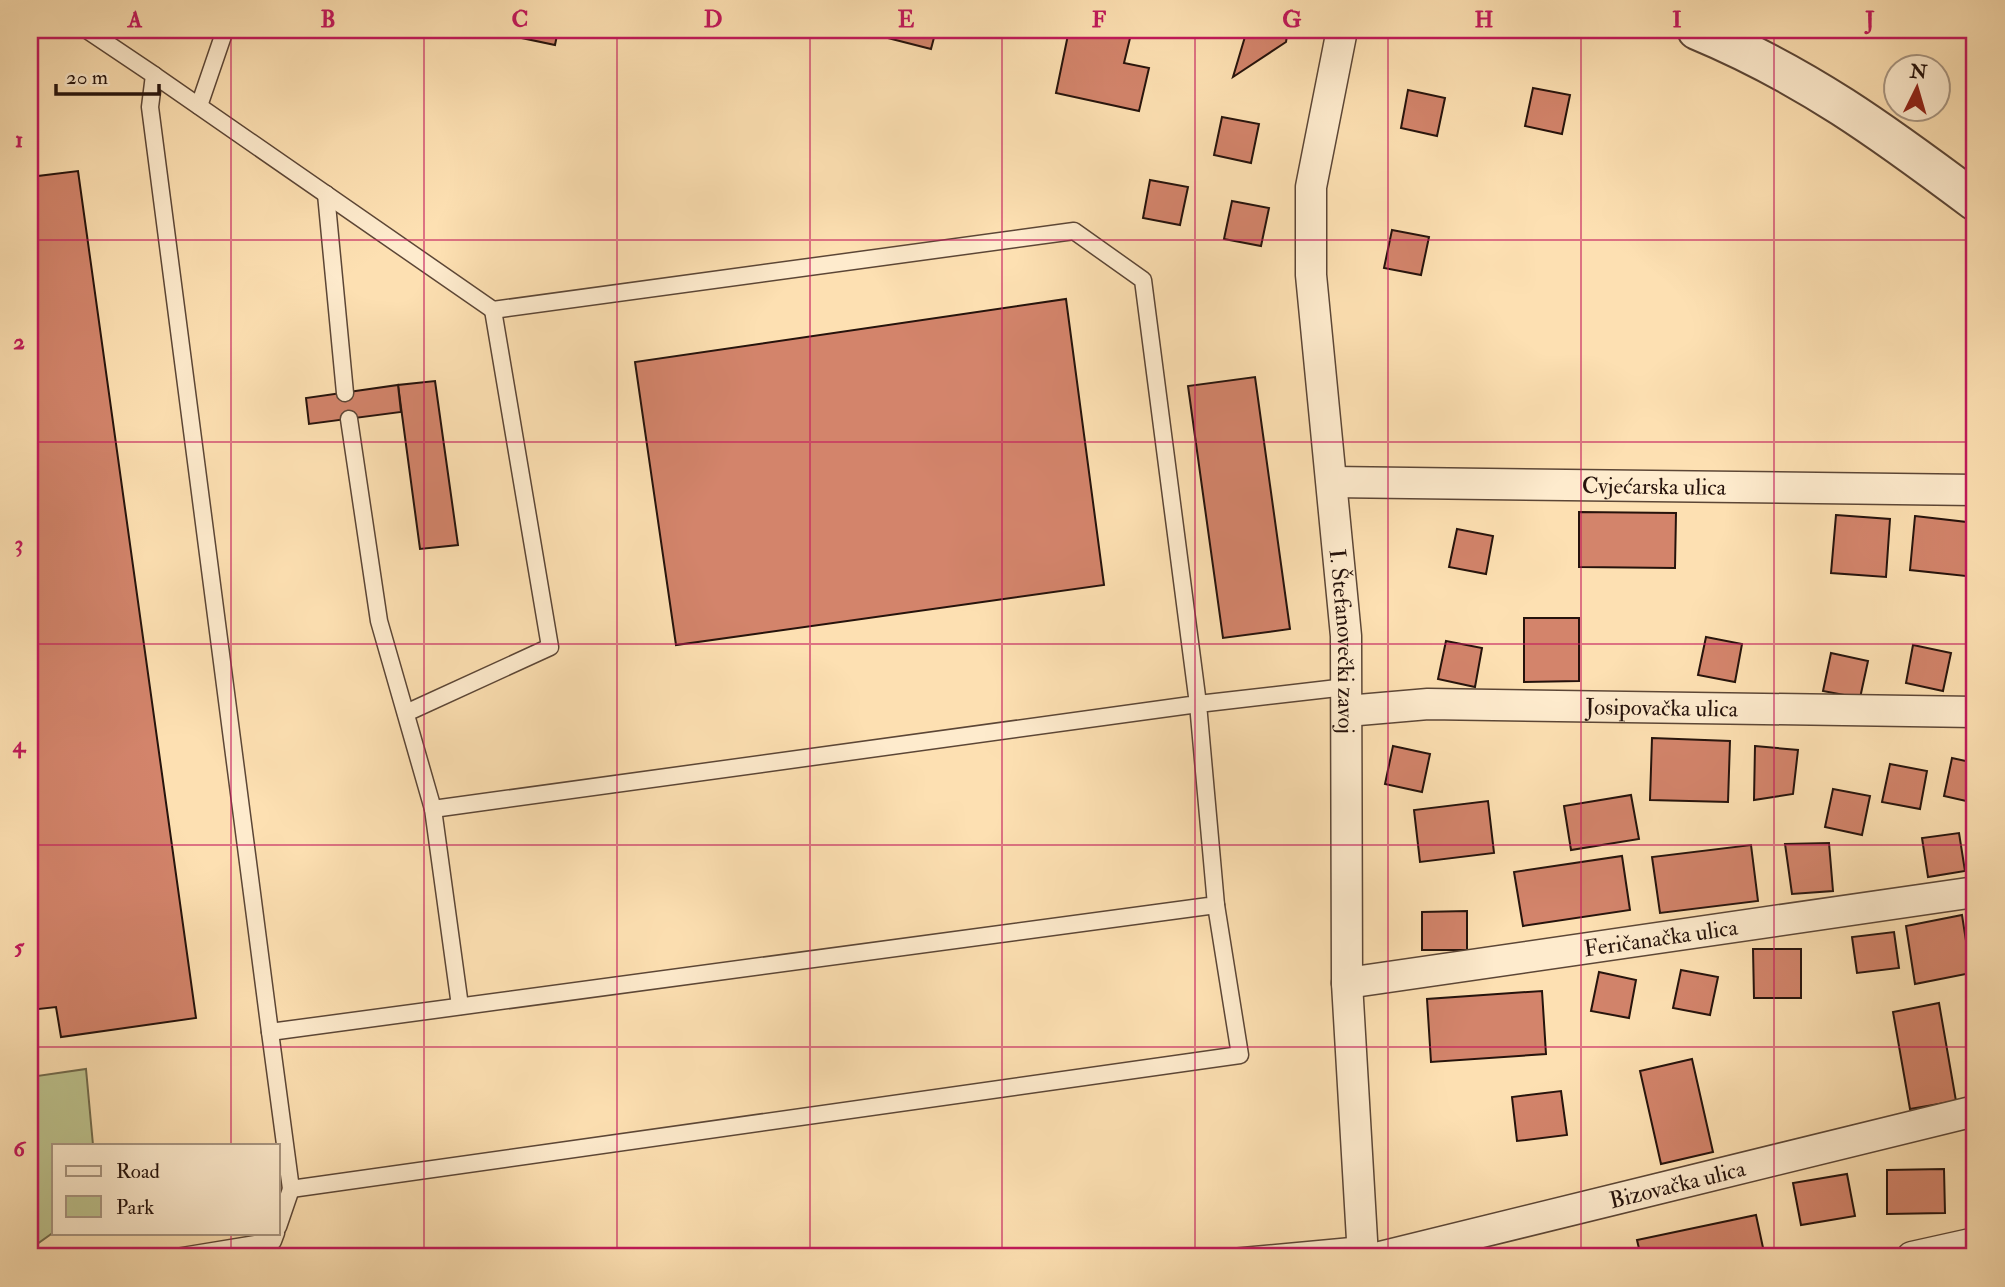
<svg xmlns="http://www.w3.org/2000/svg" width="2005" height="1287" font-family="'IM FELL Double Pica',serif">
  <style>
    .green { fill: #bdc38e; stroke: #726b4d; stroke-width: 2 }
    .building { fill: #d3846b; stroke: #26130c; stroke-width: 2 }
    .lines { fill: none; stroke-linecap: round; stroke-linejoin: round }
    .service-casing { stroke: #5c4636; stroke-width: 19 }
    .minor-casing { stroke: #5c4636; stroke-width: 33 }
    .tertiary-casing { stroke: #5c4636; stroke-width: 42 }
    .service { stroke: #feebcd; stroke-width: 16 }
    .minor { stroke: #feebcd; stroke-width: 30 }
    .tertiary { stroke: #feebcd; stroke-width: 38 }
    .grid { fill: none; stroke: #c2185b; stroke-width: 2; stroke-opacity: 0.55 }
    .labels { text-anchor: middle; stroke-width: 7; stroke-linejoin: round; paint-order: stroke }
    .street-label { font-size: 23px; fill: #26130c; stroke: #feebcd }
    .neatline { fill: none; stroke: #c2185b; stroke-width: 2.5 }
    .grid-label { font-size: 23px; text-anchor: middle; font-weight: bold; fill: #c2185b }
  </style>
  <rect width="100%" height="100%" fill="#fde0b2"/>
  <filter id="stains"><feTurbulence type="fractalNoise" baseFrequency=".00286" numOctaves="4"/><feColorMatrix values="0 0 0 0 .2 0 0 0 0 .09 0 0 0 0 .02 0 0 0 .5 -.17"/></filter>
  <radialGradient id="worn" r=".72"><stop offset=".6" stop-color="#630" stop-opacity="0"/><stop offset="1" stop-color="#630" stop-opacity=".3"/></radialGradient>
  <path class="green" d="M86,1069L93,1145H54V1232L30,1249V1077Z"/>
  <g class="building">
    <path d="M499,30H558L555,45L498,33Z"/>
    <path d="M882,30H936L931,49L880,36Z"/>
    <path d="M1069,30H1112L1131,34L1124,63L1149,68L1139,111L1056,93Z"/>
    <path d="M1247,30H1288L1286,42L1233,77Z"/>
    <path d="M1533,88L1570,95L1562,134L1525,126Z"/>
    <path d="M1408,90L1445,98L1437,136L1401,128Z"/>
    <path d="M1222,117L1259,124L1251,163L1214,155Z"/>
    <path d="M78,171L196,1018L61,1037L56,1007L30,1010V177Z"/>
    <path d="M1150,180L1188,187L1180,225L1143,218Z"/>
    <path d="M1232,201L1269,208L1261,246L1224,239Z"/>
    <path d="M1392,230L1429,237L1421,275L1384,268Z"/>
    <path d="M1066,299L1104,585L676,645L635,362Z"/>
    <path d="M1255,377L1290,629L1223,638L1188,386Z"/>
    <path d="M435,381L458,545L420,549L398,385Z"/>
    <path d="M398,385L401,412L309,424L306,398Z"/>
    <path d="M1579,512L1676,513L1675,568L1579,567Z"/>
    <path d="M1836,515L1890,519L1886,577L1831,573Z"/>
    <path d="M1915,516L1975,523V577L1910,570Z"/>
    <path d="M1457,529L1493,536L1486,574L1449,567Z"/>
    <path d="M1524,618H1579V681L1524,682Z"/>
    <path d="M1706,637L1742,644L1735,682L1698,675Z"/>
    <path d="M1446,641L1482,648L1475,687L1438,679Z"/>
    <path d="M1913,645L1951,653L1943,691L1906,683Z"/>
    <path d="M1831,653L1868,661L1860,698L1823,691Z"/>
    <path d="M1652,738L1730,741L1728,802L1650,800Z"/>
    <path d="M1393,746L1430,754L1422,792L1385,784Z"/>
    <path d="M1755,746L1798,750L1793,794L1754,800Z"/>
    <path d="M1952,758L1975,763V803L1944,796Z"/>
    <path d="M1890,764L1927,771L1920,809L1882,802Z"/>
    <path d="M1833,789L1870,796L1862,835L1825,827Z"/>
    <path d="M1631,795L1639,839L1571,850L1564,806Z"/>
    <path d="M1488,801L1494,853L1420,862L1414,810Z"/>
    <path d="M1959,833L1965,871L1928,877L1922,838Z"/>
    <path d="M1829,843L1833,891L1792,894L1785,844Z"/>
    <path d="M1751,845L1758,901L1660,913L1652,857Z"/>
    <path d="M1622,856L1630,910L1523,926L1514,872Z"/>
    <path d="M1467,911V950H1422V912Z"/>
    <path d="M1962,915L1971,973L1915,984L1906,926Z"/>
    <path d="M1894,932L1899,968L1857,973L1852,937Z"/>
    <path d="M1753,949H1801V998H1754Z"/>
    <path d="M1681,970L1718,977L1710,1015L1673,1008Z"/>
    <path d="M1599,972L1636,980L1629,1018L1591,1011Z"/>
    <path d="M1542,991L1546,1054L1431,1062L1427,999Z"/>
    <path d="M1939,1003L1956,1101L1910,1109L1893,1012Z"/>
    <path d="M1975,1007V1047L1967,1009Z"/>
    <path d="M1692,1059L1713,1152L1661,1164L1640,1071Z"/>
    <path d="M1561,1091L1567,1135L1517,1141L1512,1097Z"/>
    <path d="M1944,1169L1945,1213L1887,1214V1170Z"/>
    <path d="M1847,1174L1855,1216L1801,1225L1793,1183Z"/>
    <path d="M1756,1215L1765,1257H1641L1637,1240Z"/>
  </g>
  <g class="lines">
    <g class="service-casing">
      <g id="service">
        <path d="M87,30L154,75L150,107L270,1032L1216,905L1198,704L1346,687"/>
        <path d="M154,75L493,310L1074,231L1143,280L1198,704L433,809L460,1006"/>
        <path d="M199,106L225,30"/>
        <path d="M326,194L345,393"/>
        <path d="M349,419L379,621L433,809"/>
        <path d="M406,713L550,647L493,310"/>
        <path d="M270,1032L291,1189L1240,1055L1216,905"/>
        <path d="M278,1227L291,1189"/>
        <path d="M176,1257L273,1241L276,1233"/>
        <path d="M1232,1257L1362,1245"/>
      </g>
    </g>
    <g class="minor-casing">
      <g id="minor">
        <path id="s1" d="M1342,30L1311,187V275L1346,636L1347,983L1363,1257"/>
        <path id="s2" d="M1332,482L1975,490"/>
        <path id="s3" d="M1347,711L1428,704L1975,712"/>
        <path id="s4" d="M1347,983L1975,892"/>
        <path id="s5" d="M1380,1257L1975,1111"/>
        <path d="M1912,1257L1975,1243"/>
      </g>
    </g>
    <g class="tertiary-casing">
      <path id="tertiary" d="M1697,30C1805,75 1883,132 1975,201"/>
    </g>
    <use href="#service" class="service"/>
    <use href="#minor" class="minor"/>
    <use href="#tertiary" class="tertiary"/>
  </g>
  <path class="grid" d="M231,30V1145M424,30V1257M617,30V1257M810,30V1257M1002,30V1257M1195,30V1257M1388,30V1257M1581,30V1257M1774,30V1257M30,240H1975M30,442H1975M30,644H1975M30,845H1975M30,1047H1975M231,1233V1257"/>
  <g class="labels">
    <g class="street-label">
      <text dy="8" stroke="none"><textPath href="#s2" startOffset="322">Cvjećarska ulica</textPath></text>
      <text dy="8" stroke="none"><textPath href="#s1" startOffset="616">I. Štefanovečki zavoj</textPath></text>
      <text dy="8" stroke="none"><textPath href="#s3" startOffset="315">Josipovačka ulica</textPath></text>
      <text dy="8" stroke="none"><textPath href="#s4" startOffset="317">Feričanačka ulica</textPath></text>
      <text dy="8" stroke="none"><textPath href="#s5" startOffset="306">Bizovačka ulica</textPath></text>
    </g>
  </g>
  <rect width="2005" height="1287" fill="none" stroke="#fde0b2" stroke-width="77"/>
  <rect x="52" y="1144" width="228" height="91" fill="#feebcd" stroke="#a89580" stroke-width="2"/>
  <rect x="66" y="1166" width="35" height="10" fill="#feebcd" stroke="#a89580" stroke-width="2"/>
  <text x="116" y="1178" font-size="21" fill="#26130c">Road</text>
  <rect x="66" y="1196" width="35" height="21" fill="#bdc38e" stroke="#a89580" stroke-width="2"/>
  <text x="116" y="1214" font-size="21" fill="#26130c">Park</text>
  <g transform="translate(1917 88) rotate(5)"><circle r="33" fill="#feebcd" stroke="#a89580" stroke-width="2"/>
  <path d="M0-5L12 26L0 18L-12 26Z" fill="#8f2418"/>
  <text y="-10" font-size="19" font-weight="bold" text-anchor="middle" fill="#26130c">N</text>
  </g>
  <path d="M56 84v10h103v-10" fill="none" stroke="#26130c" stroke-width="3.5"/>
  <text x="66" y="84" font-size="21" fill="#26130c" stroke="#feebcd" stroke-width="5" paint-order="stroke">20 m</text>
  <rect x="38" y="38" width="1928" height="1210" class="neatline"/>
  <g class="grid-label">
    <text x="135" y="27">A</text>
    <text x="328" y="27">B</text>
    <text x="520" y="27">C</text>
    <text x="713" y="27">D</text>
    <text x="906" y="27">E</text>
    <text x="1099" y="27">F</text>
    <text x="1292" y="27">G</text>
    <text x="1484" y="27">H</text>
    <text x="1677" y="27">I</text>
    <text x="1870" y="27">J</text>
    <text x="19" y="147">1</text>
    <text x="19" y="349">2</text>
    <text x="19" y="551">3</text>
    <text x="19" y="752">4</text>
    <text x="19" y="954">5</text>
    <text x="19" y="1156">6</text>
  </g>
  <rect width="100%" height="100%" filter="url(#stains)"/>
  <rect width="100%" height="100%" fill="url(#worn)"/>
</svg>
